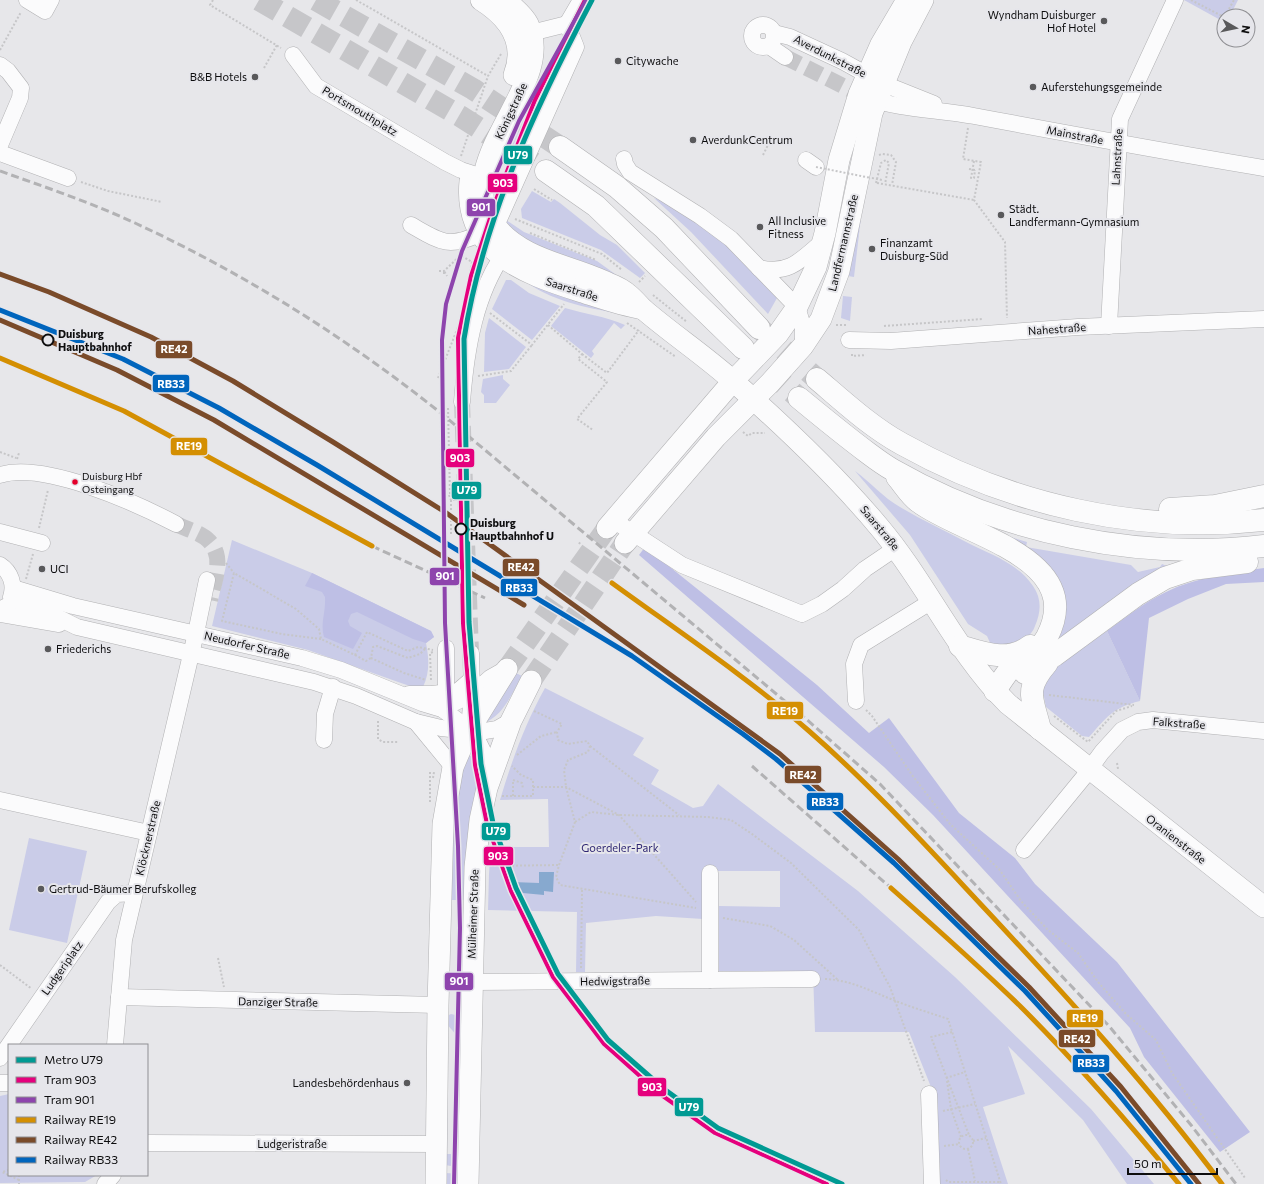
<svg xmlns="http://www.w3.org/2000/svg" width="1264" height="1184" font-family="Commissioner,sans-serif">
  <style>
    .green { fill: #cacce8 }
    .forest { fill: #bebfe5 }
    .water { fill: #87a9cf }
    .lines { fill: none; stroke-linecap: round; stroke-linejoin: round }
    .minor-tunnel { stroke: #c6c6c9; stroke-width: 16; stroke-dasharray: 16 8; stroke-linecap: butt }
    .major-tunnel { stroke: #c6c6c9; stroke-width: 21; stroke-dasharray: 21 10; stroke-linecap: butt }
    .highway-tunnel { stroke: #c6c6c9; stroke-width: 22; stroke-dasharray: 22 11; stroke-linecap: butt }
    .minor-casing { stroke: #b1b1b3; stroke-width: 17 }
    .major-casing { stroke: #b1b1b3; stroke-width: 22 }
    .highway-casing { stroke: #b1b1b3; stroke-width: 23 }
    .path { stroke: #c6c6c8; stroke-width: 2; stroke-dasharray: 2 2; stroke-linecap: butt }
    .minor { stroke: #fbfbfc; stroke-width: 16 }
    .major { stroke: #fbfbfc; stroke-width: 21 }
    .highway { stroke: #fbfbfc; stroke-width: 22 }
    .rail { stroke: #b2b2b4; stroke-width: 3; stroke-dasharray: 8 4; stroke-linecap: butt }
    .path-bridge { stroke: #c6c6c8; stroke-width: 2; stroke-dasharray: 2 2; stroke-linecap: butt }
    .rail-1-casing { stroke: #e6e6eb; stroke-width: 8 }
    .rail-2-casing { stroke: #e6e6eb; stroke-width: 8 }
    .rail-3-casing { stroke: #e6e6eb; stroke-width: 8 }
    .rail-1 { stroke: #d48f02; stroke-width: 5 }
    .rail-2 { stroke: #7a4b2a; stroke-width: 5 }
    .rail-3 { stroke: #0065bd; stroke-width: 5 }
    .tram-1-casing { stroke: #e6e6eb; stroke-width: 7 }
    .tram-2-casing { stroke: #e6e6eb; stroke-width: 7 }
    .tram-1 { stroke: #e5007d; stroke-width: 4 }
    .tram-2 { stroke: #8e44ad; stroke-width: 4 }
    .metro-1-casing { stroke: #e6e6eb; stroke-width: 8 }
    .metro-1 { stroke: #009a93; stroke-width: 5 }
    .poi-dot { fill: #59595b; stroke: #e6e6eb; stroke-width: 1.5 }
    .stop-dot { fill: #e6e6eb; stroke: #0d0d0e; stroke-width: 2 }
    .bus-dot { fill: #e4002b; stroke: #e6e6eb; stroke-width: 1.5 }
    .labels { text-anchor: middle; stroke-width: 4; stroke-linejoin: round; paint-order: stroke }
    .bus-label { font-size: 10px; fill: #0d0d0e; stroke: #e6e6eb; text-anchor: start }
    .poi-label { font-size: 11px; fill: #0d0d0e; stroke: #e6e6eb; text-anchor: start }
    .street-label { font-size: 11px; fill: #0d0d0e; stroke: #e6e6eb }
    .stop-label { font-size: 11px; font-weight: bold; fill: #0d0d0e; stroke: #e6e6eb; text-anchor: start }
    .park-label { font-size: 11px; fill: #2f2773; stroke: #e6e6eb }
    .line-badge { stroke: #e6e6eb; stroke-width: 1.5 }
    .badge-label { font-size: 11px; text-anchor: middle; font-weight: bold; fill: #fff }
  </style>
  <rect width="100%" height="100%" fill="#e7e7ea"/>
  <g class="green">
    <path d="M1184,0H1238L1230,16H1224V22Z"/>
    <path d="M527,108L549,120L546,133L526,175L506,163L507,155Z"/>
    <path d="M532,191L551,202L554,199L560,203L600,235L617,245L645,273L640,278L601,250L522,218L521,209Z"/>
    <path d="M654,198L668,203L710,228L777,298L768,314L691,232Z"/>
    <path d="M861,217L854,277L848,276Z"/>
    <path d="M506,220L524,232L597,261L626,282L527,242L505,223Z"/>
    <path d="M514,274L615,313C574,305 549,300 514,274Z"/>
    <path d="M506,280H511L529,293L560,306L532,340L492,309Z"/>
    <path d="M843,296L852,297L850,321L841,318Z"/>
    <path d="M565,308C585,314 605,316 625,325L621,329L614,323L592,351L594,354L591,358L551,326Z"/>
    <path d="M489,318L526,347L509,369L484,372L485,333Z"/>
    <path d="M503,375V379L510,385L496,403H484V395L481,392L483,379Z"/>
    <path d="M855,471C870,482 884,498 900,507C922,520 945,531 968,543C990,554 1019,564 1033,586C1042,599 1041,612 1035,626C1028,645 1007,645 991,645L987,636L968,624L910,535Z"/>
    <path d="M1007,536L1027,542L1026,547L1131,565L1138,572L1160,567L1162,564L1172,568L1036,660L1060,584C1046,558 1032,551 1007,536Z"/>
    <path d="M232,540L312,573L431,631L434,637L426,643C429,658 430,673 423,687H413L401,683L308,650L212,626Z"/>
    <path d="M1107,631L1140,701C1112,708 1107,717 1089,737L1082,736L1046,707L1042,687L1057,666Z"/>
    <path d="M512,671L522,676C512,693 504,715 484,723Z"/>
    <path d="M545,688L644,738L633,755L659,770L651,784L693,808L703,806L718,784L858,891L955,977L1091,1109L1154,1184H1127L1083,1120L1008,1046L1025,1094L983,1107L1008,1184H939L935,1097L909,1032H815L813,971H719V906L780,907V871H702L703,919L656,916L586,923L585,972H576L577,912L488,910L489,874L491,847H549L548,799L500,800C512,760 525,724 545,688Z"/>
    <path d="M478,753L480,774L465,900H451L448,846L465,754L471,756Z"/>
    <path d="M29,838L87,851L67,943L9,930Z"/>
    <path d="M451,1014L460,1016L461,1021L460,1144L458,1142L459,1038L445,1022L447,1016Z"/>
    <path d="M444,1034L448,1038L447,1154H451V1166L445,1165Z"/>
    <path d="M9,1094V1175H97L85,1182L0,1183V1096Z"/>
    <path d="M445,1173L463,1174L462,1184H446Z"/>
  </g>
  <g class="forest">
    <path d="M645,547L817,685L869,733L889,718L959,813L1015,858L1035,884L1117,962L1250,1132L1220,1152L1144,1057L1130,1028L933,815L884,767L639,555Z"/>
    <path d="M1264,568V582L1226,584L1188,599L1149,618L1140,701L1107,631C1126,617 1145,602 1166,592C1196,577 1231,573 1264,568Z"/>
    <path d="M312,573L431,631L434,637L426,643L413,639L357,612L351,614L348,621L350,626L362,633L353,649L324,637C320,622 326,613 325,597L322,592L305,586Z"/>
  </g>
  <path class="water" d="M539,872H554L553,892L544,891V895L512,892V882L539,883Z"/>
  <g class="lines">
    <g class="minor-tunnel">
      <path d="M785,57L859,94"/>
      <path d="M462,402L471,653"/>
      <path d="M176,524C186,529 202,533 209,541C225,557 214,581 210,600"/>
    </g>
    <g class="major-tunnel">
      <path d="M507,669L607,528"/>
      <path d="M531,681L625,543"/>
    </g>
    <g class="highway-tunnel">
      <path d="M259,0L460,116L546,171"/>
      <path d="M316,0L473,89L560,147"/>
      <path d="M759,328L817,379"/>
      <path d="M743,348L799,398"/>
    </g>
    <g class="minor-casing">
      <g id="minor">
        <path d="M27,0L45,11L51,0"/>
        <circle cx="763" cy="36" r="11"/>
        <path d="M531,33L567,24"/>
        <path d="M774,33L790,37L842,61L884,84L934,104"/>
        <path d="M769,46L785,57"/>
        <path d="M293,55L316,86L445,162L461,170L483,177"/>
        <path d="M0,65L8,71L21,88L20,98L0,145"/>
        <path d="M866,97C900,110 938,109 974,116C1070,134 1167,152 1264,168"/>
        <path d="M0,153L68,178"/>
        <path d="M624,159L625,164L630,172L700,216L731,239L797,307L803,326V346"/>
        <path d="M806,160L816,167"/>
        <path d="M411,225C439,241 448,249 479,234L483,222"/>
        <path d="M496,226L576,47L567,24L581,0"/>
        <path d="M759,268C789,275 801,260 822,242"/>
        <path d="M1109,326L1120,119L1175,0"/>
        <path d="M849,340L891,341L1078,327L1264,319"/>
        <path d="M462,402C466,350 475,291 508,248"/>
        <path d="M0,475C44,461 136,503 176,524"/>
        <path d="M613,520L682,565L802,614L822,604L843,589L865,569L896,548"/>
        <path d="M0,532L42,543"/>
        <path d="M0,565C11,572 15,585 11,597"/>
        <path d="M13,588L73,606L302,658L341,670L422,703L442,709L457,720L478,741L484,753L487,783"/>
        <path d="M5,607L13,604H21L39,608L77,627L314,682L356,696L416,722L441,728L479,732L497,729L511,721"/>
        <path d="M0,614L59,624"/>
        <path d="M446,692V648"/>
        <path d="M409,694H432L458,691L472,679"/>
        <path d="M856,701L854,664L861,645L932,601"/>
        <path d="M442,709L472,694L490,678L506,669"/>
        <path d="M416,722L453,767"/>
        <path d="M469,728L472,694L471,653"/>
        <path d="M324,740L325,714L333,687"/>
        <path d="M0,800L149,833"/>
        <path d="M1024,850L1083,778L1102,752L1122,730L1138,722L1153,720L1264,731"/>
        <path d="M710,873V980"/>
        <path d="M472,982L812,979"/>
        <path d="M119,997L438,1005"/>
        <path d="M115,1045L124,940L196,633L207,580"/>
        <path d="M0,1058L108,902L117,894L134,893"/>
        <path d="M0,1083H9"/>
        <path d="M929,1094L932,1184"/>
        <path d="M147,1143L437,1144"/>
        <path d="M105,1184L113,1175"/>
      </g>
    </g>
    <g class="major-casing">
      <g id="major">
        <path d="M481,0C508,17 527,42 514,75"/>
        <path d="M505,0C513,7 523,14 528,24C558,86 448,160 494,224C520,260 571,265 608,283C616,286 623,289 629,295C634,299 638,304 643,309C672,334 704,355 733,381C785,427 836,475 880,528C927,584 956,652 1008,704L1264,907"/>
        <path d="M470,181C463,252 523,273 579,291C601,298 620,305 643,309"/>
        <path d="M607,528L733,381L778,334L797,307L816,267L825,233L839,160L859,94L881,44L907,0"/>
        <path d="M625,543L716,437L770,383L803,346L821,319L839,271L872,113L901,42L923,0"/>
        <path d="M436,1184L438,1005L443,824L453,767L468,732L507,669"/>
        <path d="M468,1184L475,867L480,820L487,788L511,721L531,681"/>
      </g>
    </g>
    <g class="highway-casing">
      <g id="highway">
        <path d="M560,147L617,187L664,228L759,328"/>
        <path d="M546,171L596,206L743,348"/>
        <path d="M817,379C844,402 871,427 902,444C1011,505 1139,534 1264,520"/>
        <path d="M799,398C822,417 844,435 868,453C876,459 884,465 893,470C1003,533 1138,561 1264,546"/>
        <path d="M897,477C904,485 910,496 919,502C962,535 1088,557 1047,637C1040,651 1025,657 1013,666C1006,673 1000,683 995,691"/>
        <path d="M1170,509L1215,506L1264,496"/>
        <path d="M960,646C984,653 1008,663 1030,646"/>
        <path d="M1025,673L1055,655L1138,594L1165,578L1192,569L1247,562"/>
        <path d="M1040,729C1032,697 1024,690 1047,663"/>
      </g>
    </g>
    <g class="path">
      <path d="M213,0L210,5L281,48"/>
      <path d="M356,0L488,76"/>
      <path d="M1191,0L1224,17"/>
      <path d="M1225,16L1234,0"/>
      <path d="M0,50L21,12"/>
      <path d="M264,68L277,45"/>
      <path d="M968,128L963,159L981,162L974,200L1005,242L1007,318"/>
      <path d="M763,155L769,143"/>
      <path d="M879,155L882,154L891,155L896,162L892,185"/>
      <path d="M461,156L488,76L501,54"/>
      <path d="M974,161L971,178H974L975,170"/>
      <path d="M81,182L108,191L162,202"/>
      <path d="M876,183L881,163L886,160L889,163L885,184"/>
      <path d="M877,183L974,200"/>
      <path d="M534,189L552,200"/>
      <path d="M515,219L602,254L622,270"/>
      <path d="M530,233L596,260"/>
      <path d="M462,256L472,262"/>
      <path d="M439,271H444L462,254"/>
      <path d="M444,274V271L447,276"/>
      <path d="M639,282L645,276"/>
      <path d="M653,295L687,322"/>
      <path d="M463,307L472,262L479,256"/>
      <path d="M490,313L532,345L564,304"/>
      <path d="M627,323L676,357"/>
      <path d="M548,325L582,354L578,359L607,382L577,419L593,430"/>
      <path d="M836,325H847"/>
      <path d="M884,326L983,319"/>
      <path d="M582,354L607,373L639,330"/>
      <path d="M852,354V356L866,355"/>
      <path d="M478,376L511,371L532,345"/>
      <path d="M438,378L458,327"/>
      <path d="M448,408L450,495H454"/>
      <path d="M743,432L748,436L752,433H765"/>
      <path d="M0,452L16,458"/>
      <path d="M17,459L19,453"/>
      <path d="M449,495L451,500"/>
      <path d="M455,500H462"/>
      <path d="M462,506L463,577"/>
      <path d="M39,528L48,490"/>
      <path d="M451,534V500H455L458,493"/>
      <path d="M579,544L581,541"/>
      <path d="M455,550V548H463"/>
      <path d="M226,563L234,573"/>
      <path d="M461,577L462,613"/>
      <path d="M26,579L33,554"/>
      <path d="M321,639L282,634L222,621L234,573L296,609L319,629L321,639L355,655L367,632L408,651L418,647L433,650"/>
      <path d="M425,649L420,654L408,658L377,646L373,647L371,658L404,673L426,680"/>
      <path d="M355,655L366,661L371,658"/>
      <path d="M431,680L430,653L433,652"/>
      <path d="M1049,695L1134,705"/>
      <path d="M866,710L872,716L912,775L950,824L999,869L1021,901L1048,930L1078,953L1098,982L1126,1014L1156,1040L1172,1073L1245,1178"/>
      <path d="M534,711L562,724L557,732L558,740L568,744L587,741L590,746L588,752L568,760L564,770L566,787L575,822L559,865L556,877L560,885L696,908"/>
      <path d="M1054,716L1088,742L1116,711L1132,706"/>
      <path d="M378,721V739L383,742H398"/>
      <path d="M590,746L679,815"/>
      <path d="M517,755L541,736L557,732"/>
      <path d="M1117,763L1118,769"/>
      <path d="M433,778L434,772"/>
      <path d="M533,787H566L619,815L696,902"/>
      <path d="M502,796H533V780L521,775L512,766"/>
      <path d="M513,796V780L522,783L523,789"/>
      <path d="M430,802V772"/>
      <path d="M575,822L591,812L619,815L708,817L731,820L752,834L791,863L859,930L890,987L924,1081"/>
      <path d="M492,866L559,865"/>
      <path d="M723,918L770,926L794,940L838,980"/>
      <path d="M218,958L224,987"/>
      <path d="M0,965L32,989"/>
      <path d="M581,968L582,890"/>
      <path d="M825,979C852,980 872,992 896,1001C913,1008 931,1013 948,1019L1001,1184"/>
      <path d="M952,1032L931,1037L969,1135"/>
      <path d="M946,1078L965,1072"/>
      <path d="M947,1081L951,1109L961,1137"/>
      <path d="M943,1111L975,1104"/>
      <circle cx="966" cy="1142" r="7"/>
      <path d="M973,1141L986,1138"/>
      <path d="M944,1146L959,1144"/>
      <path d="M968,1149L975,1181"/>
      <path d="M9,1170L2,1172L19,1180"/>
      <path d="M19,1175V1184"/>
      <path d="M946,1180L948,1182H1000"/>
    </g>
    <use href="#minor" class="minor"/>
    <use href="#major" class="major"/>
    <use href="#highway" class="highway"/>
    <g class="rail">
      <path d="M0,171C45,187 92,203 135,223C245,274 347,338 442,414L805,718L880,784L1109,1026L1191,1125L1236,1184"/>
      <path d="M372,546L485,598"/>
      <path d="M752,766L891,888"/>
    </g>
    <g class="path-bridge">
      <path d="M816,167L871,178"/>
      <path d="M969,169L975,170"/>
      <path d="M872,178L882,180"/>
    </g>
    <g class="rail-1-casing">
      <g id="rail-1">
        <path d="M0,358L124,411L372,546"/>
        <path d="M612,583C678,631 747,677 809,731C873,787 930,850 988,912C1070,1000 1150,1088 1222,1184"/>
        <path d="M891,888C935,927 979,966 1021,1007C1077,1063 1129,1123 1179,1184"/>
      </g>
    </g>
    <g class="rail-2-casing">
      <g id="rail-2">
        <path d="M0,274L49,292L151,337L233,381L333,442L445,512L780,754L898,859L1029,987L1121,1087L1199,1184"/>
        <path d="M0,320L117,370L214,420L524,605"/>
      </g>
    </g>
    <g class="rail-3-casing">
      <path id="rail-3" d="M0,310L123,359L219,408L317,465L632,656L743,734L776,759L894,863L1025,991L1116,1091L1191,1184"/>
    </g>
    <use href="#rail-1" class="rail-1"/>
    <use href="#rail-2" class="rail-2"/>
    <use href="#rail-3" class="rail-3"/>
    <g class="tram-1-casing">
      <path id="tram-1" d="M585,0L535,100L497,197L471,276L458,338L463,623L475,765L487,824L511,891L553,977L604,1044L660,1094L715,1133L827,1184"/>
    </g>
    <g class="tram-2-casing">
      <path id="tram-2" d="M454,1184L460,928L458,846L445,623L442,340L446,304L462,251L519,121L586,0"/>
    </g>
    <use href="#tram-1" class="tram-1"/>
    <use href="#tram-2" class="tram-2"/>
    <g class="metro-1-casing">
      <path id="metro-1" d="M592,0C536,106 483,219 464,339L469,622L481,764L493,823L516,888L558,974L608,1040L664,1089L718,1128L842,1184"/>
    </g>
    <use href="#metro-1" class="metro-1"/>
  </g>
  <g class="poi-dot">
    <circle cx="1104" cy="21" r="4"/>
    <circle cx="618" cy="61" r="4"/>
    <circle cx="255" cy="77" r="4"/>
    <circle cx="1033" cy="87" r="4"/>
    <circle cx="693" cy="140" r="4"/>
    <circle cx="1001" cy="215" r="4"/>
    <circle cx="760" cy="227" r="4"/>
    <circle cx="872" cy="249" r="4"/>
    <circle cx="42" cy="569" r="4"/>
    <circle cx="48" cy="649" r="4"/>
    <circle cx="41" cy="889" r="4"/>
    <circle cx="407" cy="1083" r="4"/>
  </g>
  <g class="stop-dot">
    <circle cx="48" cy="340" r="5.5"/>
    <circle cx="461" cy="529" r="5.5"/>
  </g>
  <circle class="bus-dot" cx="75" cy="482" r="3.5"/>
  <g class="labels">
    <g class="bus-label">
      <text x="82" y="480">Duisburg Hbf<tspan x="82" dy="13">Osteingang</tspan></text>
    </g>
    <g class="poi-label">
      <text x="1096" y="19" text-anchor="end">Wyndham Duisburger<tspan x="1096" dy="13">Hof Hotel</tspan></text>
      <text x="626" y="65">Citywache</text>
      <text x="247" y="81" text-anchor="end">B&amp;B Hotels</text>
      <text x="1041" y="91">Auferstehungsgemeinde</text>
      <text x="701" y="144">AverdunkCentrum</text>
      <text x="1009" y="213">Städt.<tspan x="1009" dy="13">Landfermann-Gymnasium</tspan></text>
      <text x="768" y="225">All Inclusive<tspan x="768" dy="13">Fitness</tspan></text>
      <text x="880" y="247">Finanzamt<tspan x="880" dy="13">Duisburg-Süd</tspan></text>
      <text x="50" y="573">UCI</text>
      <text x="56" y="653">Friederichs</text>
      <text x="49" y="893">Gertrud-Bäumer Berufskolleg</text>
      <text x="399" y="1087" text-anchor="end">Landesbehördenhaus</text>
    </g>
    <g class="street-label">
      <text transform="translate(830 56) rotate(27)" y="4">Averdunkstraße</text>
      <text transform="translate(360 111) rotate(31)" y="4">Portsmouthplatz</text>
      <text transform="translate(511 111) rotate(-65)" y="4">Königstraße</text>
      <text transform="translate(1075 135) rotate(11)" y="4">Mainstraße</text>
      <text transform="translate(1117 157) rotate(-87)" y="4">Lahnstraße</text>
      <text transform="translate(843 243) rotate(-77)" y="4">Landfermannstraße</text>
      <text transform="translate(572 289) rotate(18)" y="4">Saarstraße</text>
      <text transform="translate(1057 329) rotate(-4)" y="4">Nahestraße</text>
      <text transform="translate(880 528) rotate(50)" y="4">Saarstraße</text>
      <text transform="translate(247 645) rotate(13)" y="4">Neudorfer Straße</text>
      <text transform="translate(1179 723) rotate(4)" y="4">Falkstraße</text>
      <text transform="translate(148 838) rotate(-77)" y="4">Klöcknerstraße</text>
      <text transform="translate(1176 839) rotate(38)" y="4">Oranienstraße</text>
      <text transform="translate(473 914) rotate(-88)" y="4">Mülheimer Straße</text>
      <text transform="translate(62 968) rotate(-55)" y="4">Ludgeriplatz</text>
      <text transform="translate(615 981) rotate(-1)" y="4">Hedwigstraße</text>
      <text transform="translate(278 1002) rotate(1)" y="4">Danziger Straße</text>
      <text x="292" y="1148">Ludgeristraße</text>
    </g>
    <g class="stop-label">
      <text x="58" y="338">Duisburg<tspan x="58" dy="13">Hauptbahnhof</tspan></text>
      <text x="470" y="527">Duisburg<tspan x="470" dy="13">Hauptbahnhof U</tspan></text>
    </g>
    <g class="park-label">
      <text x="620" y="852">Goerdeler-Park</text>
    </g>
  </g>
  <g class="line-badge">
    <rect x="503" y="145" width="30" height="20" rx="4" fill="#009a93"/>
    <rect x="487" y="173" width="31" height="20" rx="4" fill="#e5007d"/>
    <rect x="466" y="198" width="30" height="19" rx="4" fill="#8e44ad"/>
    <rect x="155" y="340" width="38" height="19" rx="4" fill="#7a4b2a"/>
    <rect x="152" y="374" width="38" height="19" rx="4" fill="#0065bd"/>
    <rect x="170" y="437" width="38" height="19" rx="4" fill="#d48f02"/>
    <rect x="445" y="448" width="30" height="20" rx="4" fill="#e5007d"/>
    <rect x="451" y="481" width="31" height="19" rx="4" fill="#009a93"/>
    <rect x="502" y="558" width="38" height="19" rx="4" fill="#7a4b2a"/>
    <rect x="429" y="567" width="31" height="19" rx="4" fill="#8e44ad"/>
    <rect x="500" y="578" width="38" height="19" rx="4" fill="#0065bd"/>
    <rect x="766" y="701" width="38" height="19" rx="4" fill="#d48f02"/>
    <rect x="784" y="765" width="38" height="19" rx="4" fill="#7a4b2a"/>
    <rect x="806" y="792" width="38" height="19" rx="4" fill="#0065bd"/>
    <rect x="481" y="822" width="30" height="19" rx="4" fill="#009a93"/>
    <rect x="483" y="846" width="31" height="20" rx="4" fill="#e5007d"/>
    <rect x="444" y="972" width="30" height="19" rx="4" fill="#8e44ad"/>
    <rect x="1066" y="1009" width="38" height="19" rx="4" fill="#d48f02"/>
    <rect x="1058" y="1029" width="38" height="19" rx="4" fill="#7a4b2a"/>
    <rect x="1072" y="1054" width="38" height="19" rx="4" fill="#0065bd"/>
    <rect x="637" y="1077" width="30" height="20" rx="4" fill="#e5007d"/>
    <rect x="674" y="1097" width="30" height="20" rx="4" fill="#009a93"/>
  </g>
  <g class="badge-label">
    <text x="518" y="159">U79</text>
    <text x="503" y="187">903</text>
    <text x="481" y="211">901</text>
    <text x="174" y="353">RE42</text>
    <text x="171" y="388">RB33</text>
    <text x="189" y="450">RE19</text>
    <text x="460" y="462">903</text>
    <text x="467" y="494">U79</text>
    <text x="521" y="571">RE42</text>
    <text x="445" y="580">901</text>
    <text x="519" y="592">RB33</text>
    <text x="785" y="715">RE19</text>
    <text x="803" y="779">RE42</text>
    <text x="825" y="806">RB33</text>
    <text x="496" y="835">U79</text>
    <text x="498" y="860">903</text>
    <text x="459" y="985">901</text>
    <text x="1085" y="1022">RE19</text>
    <text x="1077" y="1043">RE42</text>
    <text x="1091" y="1067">RB33</text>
    <text x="652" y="1091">903</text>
    <text x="689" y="1111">U79</text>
  </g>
  <rect x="8" y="1044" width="140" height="132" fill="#e6e6eb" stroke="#8f8f93"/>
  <rect x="16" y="1057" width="20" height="6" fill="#009a93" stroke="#8f8f93"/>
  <text x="44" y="1064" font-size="12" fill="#0d0d0e">Metro U79</text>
  <rect x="16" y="1077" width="20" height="6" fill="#e5007d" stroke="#8f8f93"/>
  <text x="44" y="1084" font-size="12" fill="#0d0d0e">Tram 903</text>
  <rect x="16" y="1097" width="20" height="6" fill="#8e44ad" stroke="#8f8f93"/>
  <text x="44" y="1104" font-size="12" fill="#0d0d0e">Tram 901</text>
  <rect x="16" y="1117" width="20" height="6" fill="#d48f02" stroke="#8f8f93"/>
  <text x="44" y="1124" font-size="12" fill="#0d0d0e">Railway RE19</text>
  <rect x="16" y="1137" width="20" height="6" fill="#7a4b2a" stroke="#8f8f93"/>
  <text x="44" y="1144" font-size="12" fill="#0d0d0e">Railway RE42</text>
  <rect x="16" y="1157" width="20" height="6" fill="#0065bd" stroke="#8f8f93"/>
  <text x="44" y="1164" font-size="12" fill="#0d0d0e">Railway RB33</text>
  <g transform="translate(1236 28) rotate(99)"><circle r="19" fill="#e6e6eb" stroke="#8f8f93"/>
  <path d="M0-3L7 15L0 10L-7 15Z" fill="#59595b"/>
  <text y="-6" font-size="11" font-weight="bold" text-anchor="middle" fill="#0d0d0e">N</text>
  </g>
  <path d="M1128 1168v6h89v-6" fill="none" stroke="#0d0d0e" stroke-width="2"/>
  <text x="1134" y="1168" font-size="12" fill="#0d0d0e" stroke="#e6e6eb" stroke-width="3" paint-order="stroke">50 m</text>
</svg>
